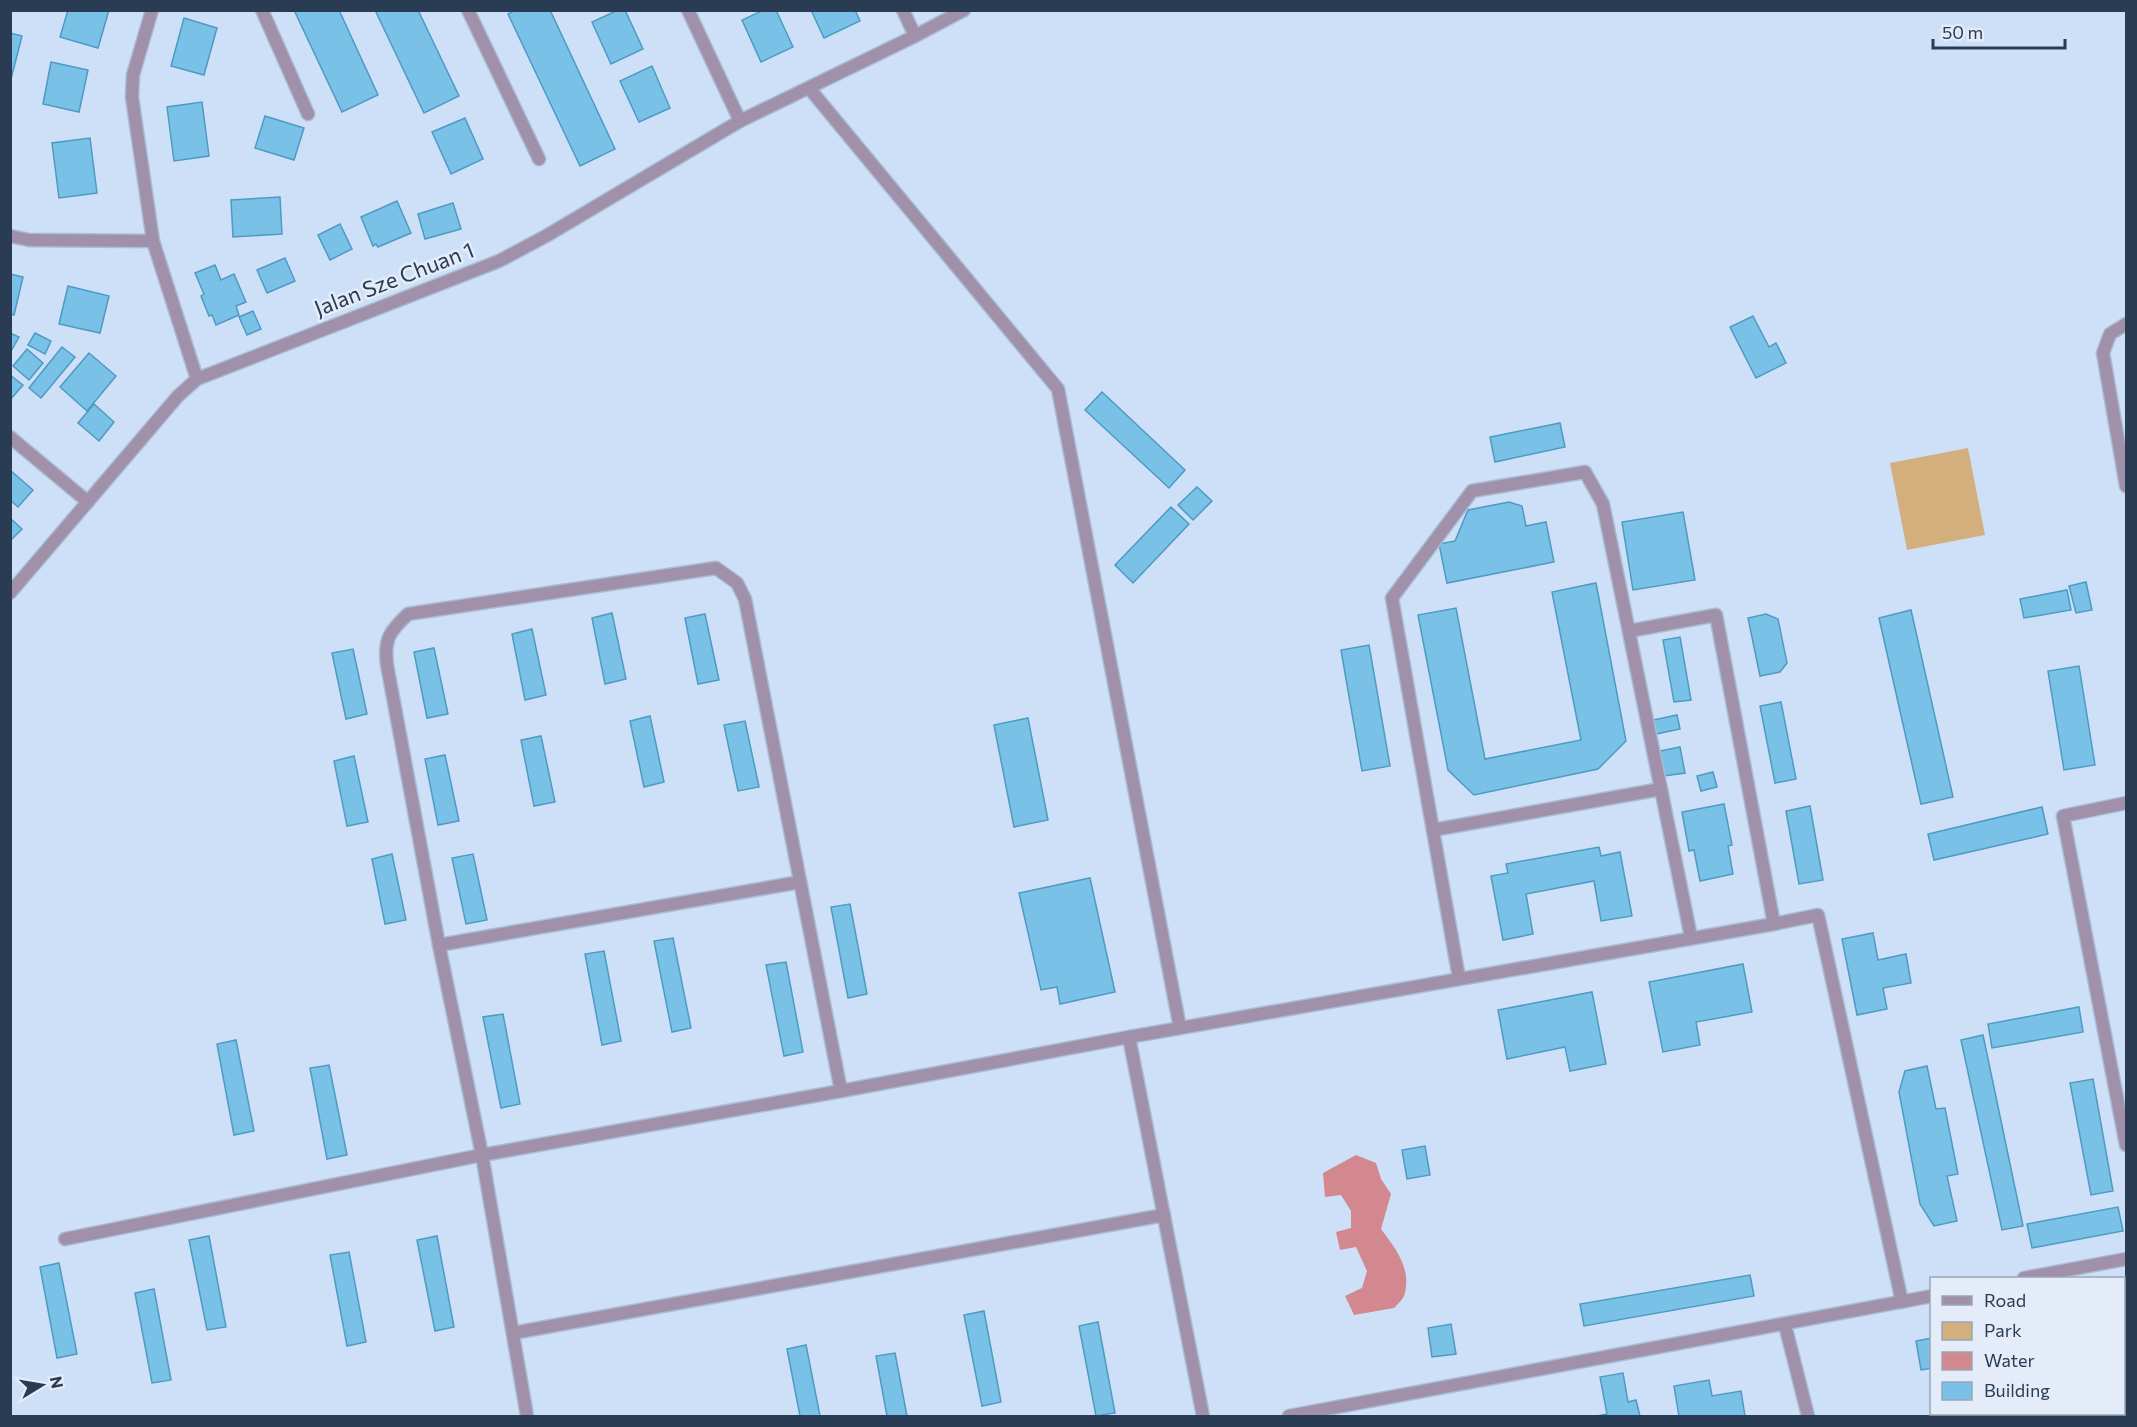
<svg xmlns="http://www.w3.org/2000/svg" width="2137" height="1427" font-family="Commissioner,sans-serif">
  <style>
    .green { fill: #d3af7e }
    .water { fill: #d2888e }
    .building { fill: #7ac1e8; stroke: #4e9ac3; stroke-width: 1.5 }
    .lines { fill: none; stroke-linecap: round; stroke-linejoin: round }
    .minor-casing { stroke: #a9bcd4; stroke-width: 15 }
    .minor { stroke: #a190aa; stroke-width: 12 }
    .labels { text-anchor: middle; stroke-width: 5; stroke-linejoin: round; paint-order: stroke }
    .street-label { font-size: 22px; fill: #293c53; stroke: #e3ecf8 }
  </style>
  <rect width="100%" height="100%" fill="#cde0f8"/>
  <path class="green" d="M1968,448L1985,535L1907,550L1890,463Z"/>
  <path class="water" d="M1356,1155L1376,1163L1381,1179L1391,1194L1381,1229C1395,1248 1411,1267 1405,1293C1404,1298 1398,1304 1394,1308L1354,1315L1345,1296L1362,1288L1367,1271L1356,1247L1340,1250L1336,1232L1351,1228V1211L1341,1195L1325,1197L1323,1173Z"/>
  <g class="building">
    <path d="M68,10H109L98,48L60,37Z"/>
    <path d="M294,10H339L378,95L342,112Z"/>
    <path d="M375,10H418L459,96L424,113Z"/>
    <path d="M515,10H550L615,149L580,166L508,14Z"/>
    <path d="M618,10H625L643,49L611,64L592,22Z"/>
    <path d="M764,10H776L793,47L761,62L742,20Z"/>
    <path d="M811,10H855L860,21L824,38Z"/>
    <path d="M184,18L217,28L204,75L171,66Z"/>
    <path d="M10,33L22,36L11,79H10Z"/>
    <path d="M51,62L88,70L79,112L43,104Z"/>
    <path d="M652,66L670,108L639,122L620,81Z"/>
    <path d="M202,102L209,156L174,161L167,107Z"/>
    <path d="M265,116L304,128L294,160L255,148Z"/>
    <path d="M465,118L483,159L451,174L432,132Z"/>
    <path d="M90,138L97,193L59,198L52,143Z"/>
    <path d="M280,197L282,234L233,237L231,200Z"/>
    <path d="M397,201L411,233L378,247L376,244L373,246L361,217Z"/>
    <path d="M453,203L461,229L425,239L418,214Z"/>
    <path d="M340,224L352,249L330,260L318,235Z"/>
    <path d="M285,258L295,281L267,293L257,270Z"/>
    <path d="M215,265L221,280L234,274L246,302L236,306L239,315L216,325L212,315L209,316L201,296L204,294L195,273Z"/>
    <path d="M10,274L23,277L14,315L10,314Z"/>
    <path d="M68,286L109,296L100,333L59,324Z"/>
    <path d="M253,311L261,329L247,335L239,317Z"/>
    <path d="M1753,316L1769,347L1776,343L1786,363L1756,378L1730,327Z"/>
    <path d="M10,333L19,337L10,353Z"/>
    <path d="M35,333L51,341L45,354L28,345Z"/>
    <path d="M62,347L75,357L41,398L29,388Z"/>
    <path d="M27,349L43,363L29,380L13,366Z"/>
    <path d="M89,353L116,376L87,411L60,387Z"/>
    <path d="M10,375L23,385L10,400Z"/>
    <path d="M1102,392L1185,470L1169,488L1085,410Z"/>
    <path d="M94,404L114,422L99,441L78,423Z"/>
    <path d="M1560,423L1565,447L1495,462L1490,437Z"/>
    <path d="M10,470L33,490L18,507L10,500Z"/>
    <path d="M1197,487L1212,501L1193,520L1178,505Z"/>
    <path d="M1509,502L1522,506L1526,526L1546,522L1554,562L1447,583L1439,544L1455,541L1468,510Z"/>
    <path d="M1171,507L1189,524L1133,583L1115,565Z"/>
    <path d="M1683,512L1695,580L1633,590L1622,522Z"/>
    <path d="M10,518L22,529L10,541Z"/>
    <path d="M2086,582L2092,610L2076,613L2069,586Z"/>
    <path d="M1596,583L1626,741L1598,769L1474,795L1448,770L1418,615L1456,608L1485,759L1581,740L1552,592Z"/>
    <path d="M2067,590L2071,610L2024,618L2020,599Z"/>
    <path d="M1911,610L1953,797L1921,804L1879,618Z"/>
    <path d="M612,613L626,679L605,684L592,618Z"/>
    <path d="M705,614L719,680L698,684L685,618Z"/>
    <path d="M1766,614L1778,619L1787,663L1780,672L1760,676L1748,618Z"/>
    <path d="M532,629L546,695L525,700L512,634Z"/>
    <path d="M1680,637L1691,700L1674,702L1663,640Z"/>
    <path d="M1369,645L1390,766L1362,771L1341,650Z"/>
    <path d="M434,648L448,714L427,718L414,652Z"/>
    <path d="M353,649L367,714L346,719L332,653Z"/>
    <path d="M2079,666L2095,765L2064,770L2048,671Z"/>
    <path d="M1781,702L1796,779L1775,783L1760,706Z"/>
    <path d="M1677,715L1680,729L1656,734L1653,720Z"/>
    <path d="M650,716L664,782L644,787L630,721Z"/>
    <path d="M1028,718L1048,820L1014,827L994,725Z"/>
    <path d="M745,721L759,787L738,791L724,725Z"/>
    <path d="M541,736L555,802L534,806L521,740Z"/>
    <path d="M1680,747L1685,773L1664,776L1660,751Z"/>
    <path d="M445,755L459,821L438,825L425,759Z"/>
    <path d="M354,756L368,822L347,826L334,761Z"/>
    <path d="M1713,772L1717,787L1701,791L1697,776Z"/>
    <path d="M1724,804L1732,845L1728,846L1733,874L1700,881L1694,850L1689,851L1682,812Z"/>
    <path d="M1810,806L1823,880L1799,884L1786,811Z"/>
    <path d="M2042,807L2048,834L1934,860L1928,834Z"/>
    <path d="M1599,847L1601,856L1620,852L1632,916L1601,921L1594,881L1526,894L1533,934L1503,940L1491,876L1508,873L1506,864Z"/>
    <path d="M392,854L406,920L385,924L372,859Z"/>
    <path d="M473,854L487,920L466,924L452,858Z"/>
    <path d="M1090,878L1115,992L1060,1004L1057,987L1041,990L1019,893Z"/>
    <path d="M850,904L867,994L848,998L831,907Z"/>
    <path d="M1873,933L1878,960L1906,954L1911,983L1883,988L1887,1009L1857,1015L1842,939Z"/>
    <path d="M673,938L691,1028L672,1032L654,941Z"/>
    <path d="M604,951L621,1041L602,1045L585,954Z"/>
    <path d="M786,962L803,1052L784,1056L766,965Z"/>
    <path d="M1743,964L1752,1012L1696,1022L1700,1045L1663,1052L1649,982Z"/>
    <path d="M1592,992L1606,1064L1570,1071L1565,1047L1507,1059L1498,1010Z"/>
    <path d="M2079,1007L2083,1032L1992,1048L1988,1024Z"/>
    <path d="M503,1014L520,1104L501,1108L483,1017Z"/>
    <path d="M1983,1035L2023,1226L2002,1230L1961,1040Z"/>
    <path d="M236,1040L254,1131L234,1135L217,1044Z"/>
    <path d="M329,1065L347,1155L327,1159L310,1068Z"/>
    <path d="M1927,1066L1936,1109L1945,1108L1958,1174L1947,1176L1957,1221L1934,1226L1920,1204L1899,1092L1905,1071Z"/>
    <path d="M2093,1079L2113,1191L2091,1195L2070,1083Z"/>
    <path d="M1425,1146L1430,1175L1407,1179L1402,1150Z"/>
    <path d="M2118,1207L2123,1231L2032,1248L2027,1224Z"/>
    <path d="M209,1236L226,1327L207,1330L189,1240Z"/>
    <path d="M437,1236L454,1327L435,1331L417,1240Z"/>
    <path d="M349,1252L366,1342L347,1346L330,1255Z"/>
    <path d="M59,1263L77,1354L57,1358L40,1267Z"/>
    <path d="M1750,1275L1754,1296L1584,1326L1580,1304Z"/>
    <path d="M154,1289L171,1380L152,1383L135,1293Z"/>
    <path d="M984,1311L1001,1402L982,1406L964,1315Z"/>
    <path d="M1098,1322L1115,1413L1096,1416L1079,1326Z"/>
    <path d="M1451,1324L1456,1354L1432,1357L1428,1328Z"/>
    <path d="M2126,1327V1370H2124V1328Z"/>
    <path d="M1932,1338V1368L1921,1370L1916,1341Z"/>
    <path d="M806,1345L820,1416H800L787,1349Z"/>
    <path d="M895,1353L907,1416H887L876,1356Z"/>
    <path d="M1623,1373L1628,1402L1636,1400L1640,1416H1597L1607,1414L1600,1377Z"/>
    <path d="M1709,1380L1712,1396L1741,1391L1745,1416H1679L1674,1386Z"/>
  </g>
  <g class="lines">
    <g class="minor-casing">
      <g id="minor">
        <path d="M152,10L133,75L132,97L153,241L197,379"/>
        <path d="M262,10L308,114"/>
        <path d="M468,10L539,159"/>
        <path d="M903,10L915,36"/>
        <path d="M809,88L1058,389L1180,1028"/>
        <path d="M740,121L915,36L964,10"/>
        <path d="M10,236L29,240L153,241"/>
        <path d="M2126,324L2110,334L2103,353L2126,486"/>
        <path d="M10,437L88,502"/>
        <path d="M10,593L178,396L197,379L499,261L546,236L740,121L688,10"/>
        <path d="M1629,631L1716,615L1774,924"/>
        <path d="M2126,803L2063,816L2126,1145"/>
        <path d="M1433,830L1661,789"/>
        <path d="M439,945L800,882"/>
        <path d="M1459,978L1392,598L1472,491L1585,472L1603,504L1691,937"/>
        <path d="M1129,1037L1203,1416"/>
        <path d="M65,1239L482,1155L841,1091L1129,1037L1774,924L1818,915L1902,1302"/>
        <path d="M2024,1278L2126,1259"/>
        <path d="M1785,1325L1808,1416"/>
        <path d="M513,1333L1164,1215"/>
        <path d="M527,1416L482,1155L439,945L387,665C384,639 389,632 408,614L716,568L737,583L745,599L841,1091"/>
        <path d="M1289,1416L1932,1296"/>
      </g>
    </g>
    <use href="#minor" class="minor"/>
  </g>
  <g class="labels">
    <g class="street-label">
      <text transform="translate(394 279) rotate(-21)" y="8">Jalan Sze Chuan 1</text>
    </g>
  </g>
  <rect width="2137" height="1427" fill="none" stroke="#293c53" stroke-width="24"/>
  <rect x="1930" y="1277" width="195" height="138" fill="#e3ecf8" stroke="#99a6b6" stroke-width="1.5"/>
  <rect x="1942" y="1296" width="30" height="9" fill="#a190aa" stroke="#99a6b6" stroke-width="1.5"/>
  <text x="1984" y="1307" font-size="18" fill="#293c53">Road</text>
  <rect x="1942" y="1322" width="30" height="18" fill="#d3af7e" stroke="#99a6b6" stroke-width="1.5"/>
  <text x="1984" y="1337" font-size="18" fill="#293c53">Park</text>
  <rect x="1942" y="1352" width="30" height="18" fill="#d2888e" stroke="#99a6b6" stroke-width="1.5"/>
  <text x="1984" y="1367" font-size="18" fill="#293c53">Water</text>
  <rect x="1942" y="1382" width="30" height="18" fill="#7ac1e8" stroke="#99a6b6" stroke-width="1.5"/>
  <text x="1984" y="1397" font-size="18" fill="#293c53">Building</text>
  <g transform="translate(42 1385) rotate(79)" stroke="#e3ecf8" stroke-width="4.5" paint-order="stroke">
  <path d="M0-4.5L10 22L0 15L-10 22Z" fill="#293c53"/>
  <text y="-9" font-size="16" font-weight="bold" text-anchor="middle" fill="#293c53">N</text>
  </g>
  <path d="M1933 39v9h132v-9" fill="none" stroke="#293c53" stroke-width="3"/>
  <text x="1942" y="39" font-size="18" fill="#293c53" stroke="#e3ecf8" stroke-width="4.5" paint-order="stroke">50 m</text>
</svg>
